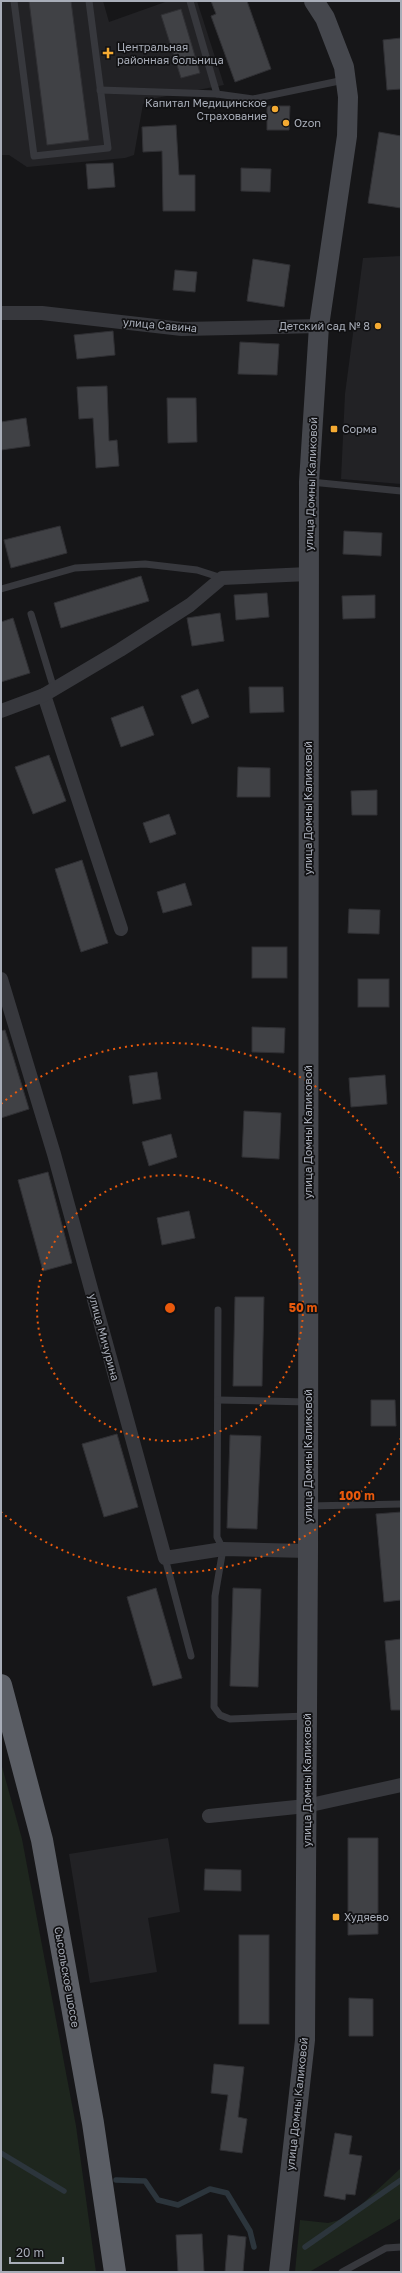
<svg xmlns="http://www.w3.org/2000/svg" width="402" height="2273" font-family="'Golos Text',sans-serif">
  <style>
    .built { fill: #222225 }
    .green { fill: #1e261e }
    .lines { fill: none; stroke-linecap: round; stroke-linejoin: round }
    .stream { stroke: #2c353c; stroke-width: 5.5 }
    .building { fill: #404145; stroke: #303034 }
    .service { stroke: #37383d; stroke-width: 7 }
    .minor { stroke: #37383d; stroke-width: 14 }
    .secondary { stroke: #45474d; stroke-width: 20 }
    .trunk { stroke: #5b5e65; stroke-width: 22 }
    .ring { fill: none; stroke: #e8590c; stroke-width: 2; stroke-dasharray: 2 4 }
    .poi-dot { fill: #f4aa32; stroke: #111113; stroke-width: 1.5 }
    .labels { text-anchor: middle; stroke-width: 3.5; stroke-linejoin: round; paint-order: stroke }
    .poi-label { font-size: 11px; fill: #a8adb8; stroke: #111113; text-anchor: start }
    .street-label { font-size: 11px; fill: #a8adb8; stroke: #111113 }
    .centre { fill: #e8590c; stroke: #111113; stroke-width: 2 }
    .ring-label { font-size: 12px; text-anchor: middle; font-weight: bold; fill: #e8590c; stroke: #111113; stroke-width: 3.5; stroke-linejoin: round; paint-order: stroke }
  </style>
  <rect width="100%" height="100%" fill="#161618"/>
  <g class="built">
    <path d="M1,1H103L109,22L168,1H197L224,85L151,99L143,104L134,155L125,158L27,167L9,155H1Z"/>
    <path d="M401,256V484L341,479L345,394L363,258Z"/>
    <path d="M168,1838L180,1912L148,1918L157,1972L90,1983L69,1854Z"/>
  </g>
  <g class="green">
    <path d="M1,1763L22,1839L76,2126L96,2272H1Z"/>
    <path d="M401,2168V2218L311,2271L295,2272L300,2220L328,2223L347,2218Z"/>
  </g>
  <g class="lines">
    <g class="stream">
      <path d="M1,2153L64,2191"/>
      <path d="M116,2180L145,2181L158,2200L178,2205L210,2189L227,2193L250,2231L254,2247"/>
      <path d="M305,2247L401,2180"/>
    </g>
  </g>
  <g class="building">
    <path d="M29,1H71L89,140L47,145Z"/>
    <path d="M211,1H247L271,69L235,82L211,16L216,14Z"/>
    <path d="M181,9L200,73L181,78L161,15Z"/>
    <path d="M401,38V89L387,90L383,40Z"/>
    <path d="M267,106H290L289,130H267Z"/>
    <path d="M176,125L179,175H195V211H163L162,151L143,152L142,127Z"/>
    <path d="M379,132L401,136V208L368,203Z"/>
    <path d="M113,163L115,187L88,189L86,164Z"/>
    <path d="M241,168L271,169L270,192L241,191Z"/>
    <path d="M253,259L290,265L284,307L247,301Z"/>
    <path d="M175,270L197,272L195,292L173,290Z"/>
    <path d="M113,331L115,355L77,359L74,335Z"/>
    <path d="M240,342L279,344L277,375L238,374Z"/>
    <path d="M107,386L109,441L117,440L119,466L96,468L93,418L79,419L77,387Z"/>
    <path d="M167,398H196L197,442L168,443Z"/>
    <path d="M26,418L30,446L1,450V422Z"/>
    <path d="M60,526L67,553L11,568L4,540Z"/>
    <path d="M344,531L382,533L381,556L343,554Z"/>
    <path d="M141,576L149,601L61,628L54,603Z"/>
    <path d="M267,593L269,617L236,620L234,595Z"/>
    <path d="M375,595V618L343,619L342,596Z"/>
    <path d="M220,613L224,641L192,646L187,618Z"/>
    <path d="M13,618L30,673L1,682V622Z"/>
    <path d="M249,687H283L284,712L250,713Z"/>
    <path d="M198,689L209,717L192,724L181,696Z"/>
    <path d="M143,706L154,735L121,747L111,718Z"/>
    <path d="M49,755L66,801L33,814L15,767Z"/>
    <path d="M238,767L270,768V797H237Z"/>
    <path d="M377,790V815H352L351,791Z"/>
    <path d="M169,814L176,834L150,843L143,823Z"/>
    <path d="M82,860L108,943L81,952L55,869Z"/>
    <path d="M185,883L192,905L163,913L157,892Z"/>
    <path d="M349,909L380,910L379,934L348,933Z"/>
    <rect x="252" y="947" width="35" height="31"/>
    <rect x="358" y="979" width="31" height="28"/>
    <path d="M252,1027L285,1028L284,1053L252,1052Z"/>
    <path d="M5,1030L29,1109L1,1118V1031Z"/>
    <path d="M157,1072L161,1099L133,1104L129,1076Z"/>
    <path d="M385,1075L387,1104L351,1107L349,1078Z"/>
    <path d="M244,1111L281,1113L279,1159L242,1157Z"/>
    <path d="M171,1134L177,1157L149,1166L142,1142Z"/>
    <path d="M48,1172L72,1263L43,1271L18,1180Z"/>
    <path d="M189,1211L195,1238L162,1245L157,1218Z"/>
    <path d="M235,1297H264L262,1386H233Z"/>
    <path d="M371,1400H395L396,1426H371Z"/>
    <path d="M117,1434L138,1507L104,1517L82,1444Z"/>
    <path d="M230,1435L261,1436L257,1529L227,1528Z"/>
    <path d="M401,1512V1600L384,1602L376,1514Z"/>
    <path d="M156,1588L182,1678L153,1686L127,1597Z"/>
    <path d="M233,1588L261,1589L258,1687L230,1686Z"/>
    <path d="M401,1639V1710H391L385,1641Z"/>
    <path d="M348,1838H378V1934L348,1935Z"/>
    <path d="M205,1869L241,1870V1891L204,1890Z"/>
    <rect x="239" y="1935" width="30" height="89"/>
    <path d="M349,1998L373,1999V2036H349Z"/>
    <path d="M214,2064L244,2067L238,2117L247,2119L242,2153L220,2150L228,2095L211,2093Z"/>
    <path d="M335,2133L352,2136L349,2154L362,2156L355,2195L346,2194L345,2200L324,2196Z"/>
    <path d="M202,2234L204,2272H178L176,2235Z"/>
    <path d="M228,2235L246,2237L243,2272H225Z"/>
  </g>
  <g class="lines">
    <g class="service">
      <path d="M14,1L34,156L108,148L89,1"/>
      <path d="M190,1L217,94L253,99L344,80"/>
      <path d="M100,90L217,94"/>
      <path d="M311,482L401,491"/>
      <path d="M1,589L75,568L145,564L197,570L222,578"/>
      <path d="M31,614L54,689"/>
      <path d="M218,1310L217,1537L223,1549L215,1596L214,1707L220,1715L230,1719L306,1716"/>
      <path d="M218,1400L308,1402"/>
      <path d="M309,1506L401,1504"/>
      <path d="M165,1558L191,1656"/>
      <path d="M342,2272L386,2248L401,2247"/>
    </g>
    <g class="minor">
      <path d="M1,313H42L182,329L319,326"/>
      <path d="M44,695L121,929"/>
      <path d="M1,711L44,695L120,650L190,605L222,578L308,574"/>
      <path d="M1,979L54,1154L165,1558L223,1549L308,1551"/>
      <path d="M209,1816L306,1806L401,1785"/>
    </g>
    <path class="secondary" d="M279,2272L305,2040L308,1551L309,482L319,326L347,136L348,97L344,67L325,18L314,1"/>
    <path class="trunk" d="M1,1685L42,1840L93,2123L115,2272"/>
  </g>
  <g class="ring">
    <circle cx="170" cy="1308" r="133"/>
    <path d="M401 1438A265 265 0 0 1 1 1512M1 1104A265 265 0 0 1 401 1178"/>
  </g>
  <g class="poi-dot">
    <path d="M106 47h4v4h4v4h-4v4h-4v-4h-4v-4h4z"/>
    <circle cx="275" cy="109" r="4"/>
    <circle cx="286" cy="123" r="4"/>
    <circle cx="378" cy="326" r="4"/>
    <rect x="330" y="425" width="8" height="8" rx="2"/>
    <rect x="332" y="1913" width="8" height="8" rx="2"/>
  </g>
  <g class="labels">
    <g class="poi-label">
      <text x="117" y="51">Центральная<tspan x="117" dy="13">районная больница</tspan></text>
      <text x="267" y="107" text-anchor="end">Капитал Медицинское<tspan x="267" dy="13">Страхование</tspan></text>
      <text x="294" y="127">Ozon</text>
      <text x="370" y="330" text-anchor="end">Детский сад № 8</text>
      <text x="342" y="433">Сорма</text>
      <text x="344" y="1921">Худяево</text>
    </g>
    <g class="street-label">
      <text transform="translate(160 325) rotate(5)" y="4">улица Савина</text>
      <text transform="translate(311 484) rotate(-88)" y="4">улица Домны Каликовой</text>
      <text transform="translate(308 808) rotate(-90)" y="4">улица Домны Каликовой</text>
      <text transform="translate(308 1132) rotate(-90)" y="4">улица Домны Каликовой</text>
      <text transform="translate(104 1337) rotate(75)" y="4">улица Мичурина</text>
      <text transform="translate(308 1456) rotate(-90)" y="4">улица Домны Каликовой</text>
      <text transform="translate(307 1780) rotate(-90)" y="4">улица Домны Каликовой</text>
      <text transform="translate(67 1977) rotate(80)" y="4">Сысольское шоссе</text>
      <text transform="translate(297 2104) rotate(-84)" y="4">улица Домны Каликовой</text>
    </g>
  </g>
  <circle cx="170" cy="1308" r="6" class="centre"/>
  <g class="ring-label">
    <text x="303" y="1312">50 m</text>
    <text x="357" y="1500">100 m</text>
  </g>
  <rect width="402" height="2273" fill="none" stroke="#a8adb8" stroke-width="4"/>
  <path d="M10 2257v6h53v-6" fill="none" stroke="#a8adb8" stroke-width="2"/>
  <text x="16" y="2257" font-size="12" fill="#a8adb8" stroke="#111113" stroke-width="3" paint-order="stroke">20 m</text>
</svg>
